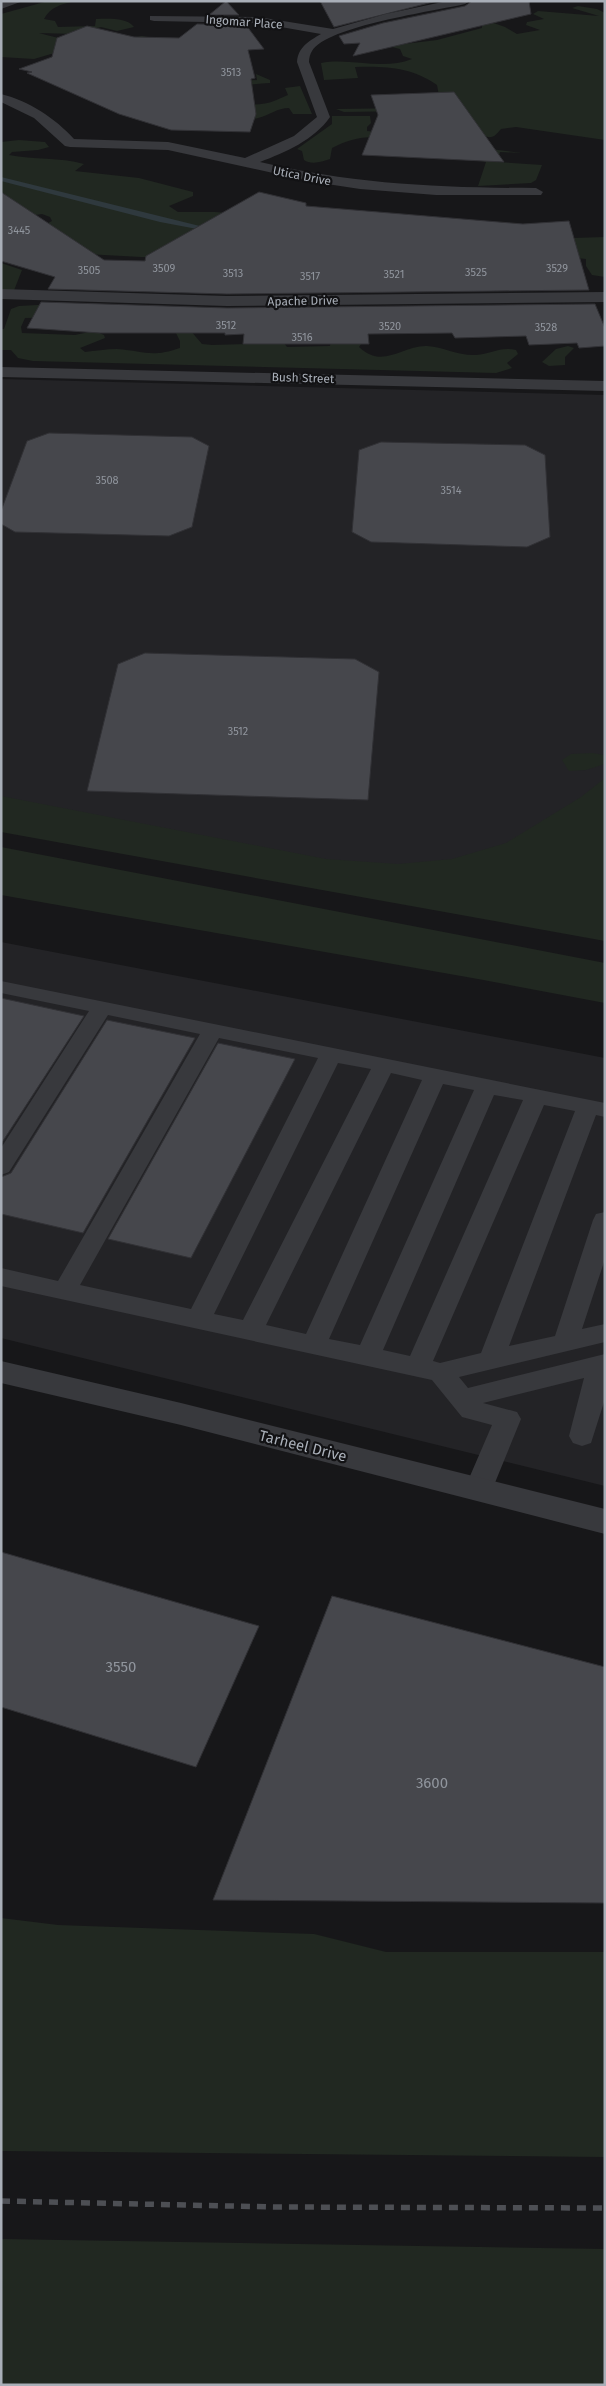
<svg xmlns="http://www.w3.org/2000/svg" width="606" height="2386" font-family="'Fira Sans',sans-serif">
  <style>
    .built { fill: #232326 }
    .green { fill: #212821 }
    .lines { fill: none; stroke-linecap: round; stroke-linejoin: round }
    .stream { fill: #2f393e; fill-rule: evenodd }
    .building { fill: #46474c; stroke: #313135 }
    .lane { fill: #38393d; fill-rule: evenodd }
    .street { fill: #38393d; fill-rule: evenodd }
    .rail { stroke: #4d4f54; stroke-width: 5.5; stroke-dasharray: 9 7; stroke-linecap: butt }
    .labels { text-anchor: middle; stroke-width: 4.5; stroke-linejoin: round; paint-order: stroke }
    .far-number-label { font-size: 11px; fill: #90959d }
    .far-street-label { font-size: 12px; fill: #a9afb8; stroke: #121214 }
    .street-label { font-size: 15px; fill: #a9afb8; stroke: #121214 }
    .near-number-label { font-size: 15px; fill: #90959d }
  </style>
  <rect width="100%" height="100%" fill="#171719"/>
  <g class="built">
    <path d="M1,379L605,395V914L1,807Z"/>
    <path d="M1,942L605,1058V1486L1,1338Z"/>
  </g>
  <g class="green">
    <path d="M48,1H75C62,4 50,7 44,19L55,21L58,27L95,26L96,19C108,19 126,17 134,27L117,31L101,27L75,34L39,33C76,44 105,44 142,36L148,37L51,54L34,59L1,57V14Z"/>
    <path d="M578,6L597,9L605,13V140L516,127L501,129C495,136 493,139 484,136L475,147L522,153L500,152L497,162L542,165L536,180L531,183L478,186L486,162L374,137C357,137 346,141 332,148L330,159C322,162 311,165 304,160L302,151L297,149L332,124V116H370L371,123L367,127V131L403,134L408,111L344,112L336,109L412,108L440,101L437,85C411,67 386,66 355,67L358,78L324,80L321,63C350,57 382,71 412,59L403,56L400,49L388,46L437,40L482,28V19L505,27L517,34L540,30L526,25L527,22L544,19L533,14L538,11L599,16L572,8Z"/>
    <path d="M203,67L205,74L218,75L220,82L257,80L256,74L270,80V83C249,84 229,88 208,89L206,93C220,104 257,108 274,101C279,99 283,97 288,95L285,88L300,86L312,114H293L289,108C277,108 270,115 258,118C240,123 220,120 202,120L194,118L205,106C179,90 160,101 132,96L152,73Z"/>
    <path d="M19,140L45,142L49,147L38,150L12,152L9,155C34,160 59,157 84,164L75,171L139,178L193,192V196L169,206L178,212H215L573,238L605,237V277L592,275L586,266V259L568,257H141L86,254L46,224L52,221L50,217L42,214L17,218L1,214V142Z"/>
    <path d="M1,263L22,270L13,293L1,292Z"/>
    <path d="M55,304L76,317L25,318L21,327L22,333L75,335L94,331L104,335L105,338L80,348L85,352C95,351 106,349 117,349C144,351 151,358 180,348V341L174,329L190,330L202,344L212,345L284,343L287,347L330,346L332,335L364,340L359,347C383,370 402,345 427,346C444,347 458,356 476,355C491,354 501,346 516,350L518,354L507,363L512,368L496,373L33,361L18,358L11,350H1V329H4L11,309L19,306Z"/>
    <path d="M568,346L574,348L565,357V365L549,366L542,362L556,349Z"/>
    <path d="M592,753L605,755V764L586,770L569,771L562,760L571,754Z"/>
    <path d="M605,778V941L1,832V796L326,859L398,864L452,859L506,843L581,797Z"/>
    <path d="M1,847L605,963V1003L478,979L1,895Z"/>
    <path d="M1,1918L58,1925L314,1934L386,1952H605V2157L1,2151Z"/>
    <path d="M1,2239L605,2249V2385H1Z"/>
  </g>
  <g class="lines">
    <path class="stream" d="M1,177L216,230L213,232L160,222L1,181Z"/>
  </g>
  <g class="building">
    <path d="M226,1L239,15H209Z"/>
    <path d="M320,1H437L334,27Z"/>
    <path d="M472,1H529L531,14L353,56L360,43L344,44L339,36L383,23L465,6Z"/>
    <path d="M197,24L246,25L264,49L248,50L255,78L251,79L256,114L250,132L171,130L119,114L27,73L32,72L19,69L52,57L57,38L87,26L134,37L179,38Z"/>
    <path d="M454,92L504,162L362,155L378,115L371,95Z"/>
    <path d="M1,192L104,260L145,261L146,256L259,192L306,203V206L523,224L569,221L589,290L227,294L48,289L55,277L1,261Z"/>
    <path d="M41,302L227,308L595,304L605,328V346L579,348L577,343L529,345L526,336L455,338L452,333L368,334L369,344H243L244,334L225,335V333H100L27,328Z"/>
    <path d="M49,433L192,437L209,446L192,527L169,536L15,532L1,524V511L27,441Z"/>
    <path d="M381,442L525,445L545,455L550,537L527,547L371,542L352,532L359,450Z"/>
    <path d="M145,653L355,659L379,672L368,800L87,791L118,664Z"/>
    <path d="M1,998L84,1016L1,1144Z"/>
    <path d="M107,1020L195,1038L83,1233L1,1214V1177L11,1173Z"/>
    <path d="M218,1043L295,1059L191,1258L108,1239Z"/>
    <path d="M1,1552L259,1626L196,1767L1,1707Z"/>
    <path d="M332,1596L605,1667V1903L213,1900Z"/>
  </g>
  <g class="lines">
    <path class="lane" d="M1,981L605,1103V1117L596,1115L509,1346L555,1336L593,1220L596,1214L605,1212V1259L582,1329L605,1324V1342L459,1377L468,1388L605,1354V1399L591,1443L582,1446L573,1443L569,1436L584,1378L483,1403L517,1412L521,1419L492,1490L488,1497L478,1500L468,1497L464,1490L492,1425L462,1417L432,1380L1,1286V1268L58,1281L200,1034L108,1015L9,1172L1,1175V1148L89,1011L1,993ZM219,1038L318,1058L191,1309L80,1285ZM338,1063L371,1069L243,1320L214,1314ZM391,1073L422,1080L306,1334L266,1325ZM443,1084L474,1090L360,1345L329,1339ZM494,1095L523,1100L410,1356L383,1350ZM544,1105L575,1111L481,1353L440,1363L433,1361Z"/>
    <g class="street">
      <path d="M5,1H23L1,9V2Z"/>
      <path d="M447,1H470L465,4C435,11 327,26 312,51C310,54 309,58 309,62L330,117C314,140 286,152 260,162C352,184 442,188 536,188L543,192L541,195H436L360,189L314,182L168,150L70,147L65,146L34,118L1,102V94C29,101 55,118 74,139L168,142L245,158L294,136L317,117L297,62C298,47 309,41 321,34L258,23L154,21L150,20V16L258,17L333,29L386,14Z"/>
      <path d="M1,289L227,296L605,292V302L227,306L1,299Z"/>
      <path d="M1,367L605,381V391L1,377Z"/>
      <path d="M1,1361L181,1403L605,1509V1534L181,1425L1,1383Z"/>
    </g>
    <path class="rail" d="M1,2201L275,2207L605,2208"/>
  </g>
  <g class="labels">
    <g class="far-number-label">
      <text x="231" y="76">3513</text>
      <text x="19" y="234">3445</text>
      <text x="164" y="272">3509</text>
      <text x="557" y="272">3529</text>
      <text x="89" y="274">3505</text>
      <text x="476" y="276">3525</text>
      <text x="233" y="277">3513</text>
      <text x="394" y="278">3521</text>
      <text x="310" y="280">3517</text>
      <text x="226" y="329">3512</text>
      <text x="390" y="330">3520</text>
      <text x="546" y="331">3528</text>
      <text x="302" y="341">3516</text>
      <text x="107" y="484">3508</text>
      <text x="451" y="494">3514</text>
      <text x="238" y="735">3512</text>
    </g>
    <g class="far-street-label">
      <text transform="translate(244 22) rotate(4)" y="4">Ingomar Place</text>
      <text transform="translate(302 176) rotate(11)" y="4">Utica Drive</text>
      <text transform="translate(303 301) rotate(-1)" y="4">Apache Drive</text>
      <text transform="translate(303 378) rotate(2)" y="4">Bush Street</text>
    </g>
    <g class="street-label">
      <text transform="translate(303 1446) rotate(14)" y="5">Tarheel Drive</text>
    </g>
    <g class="near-number-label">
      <text x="121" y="1672">3550</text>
      <text x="432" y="1788">3600</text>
    </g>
  </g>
  <rect width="606" height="2386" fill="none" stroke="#a9afb8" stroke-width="5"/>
</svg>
